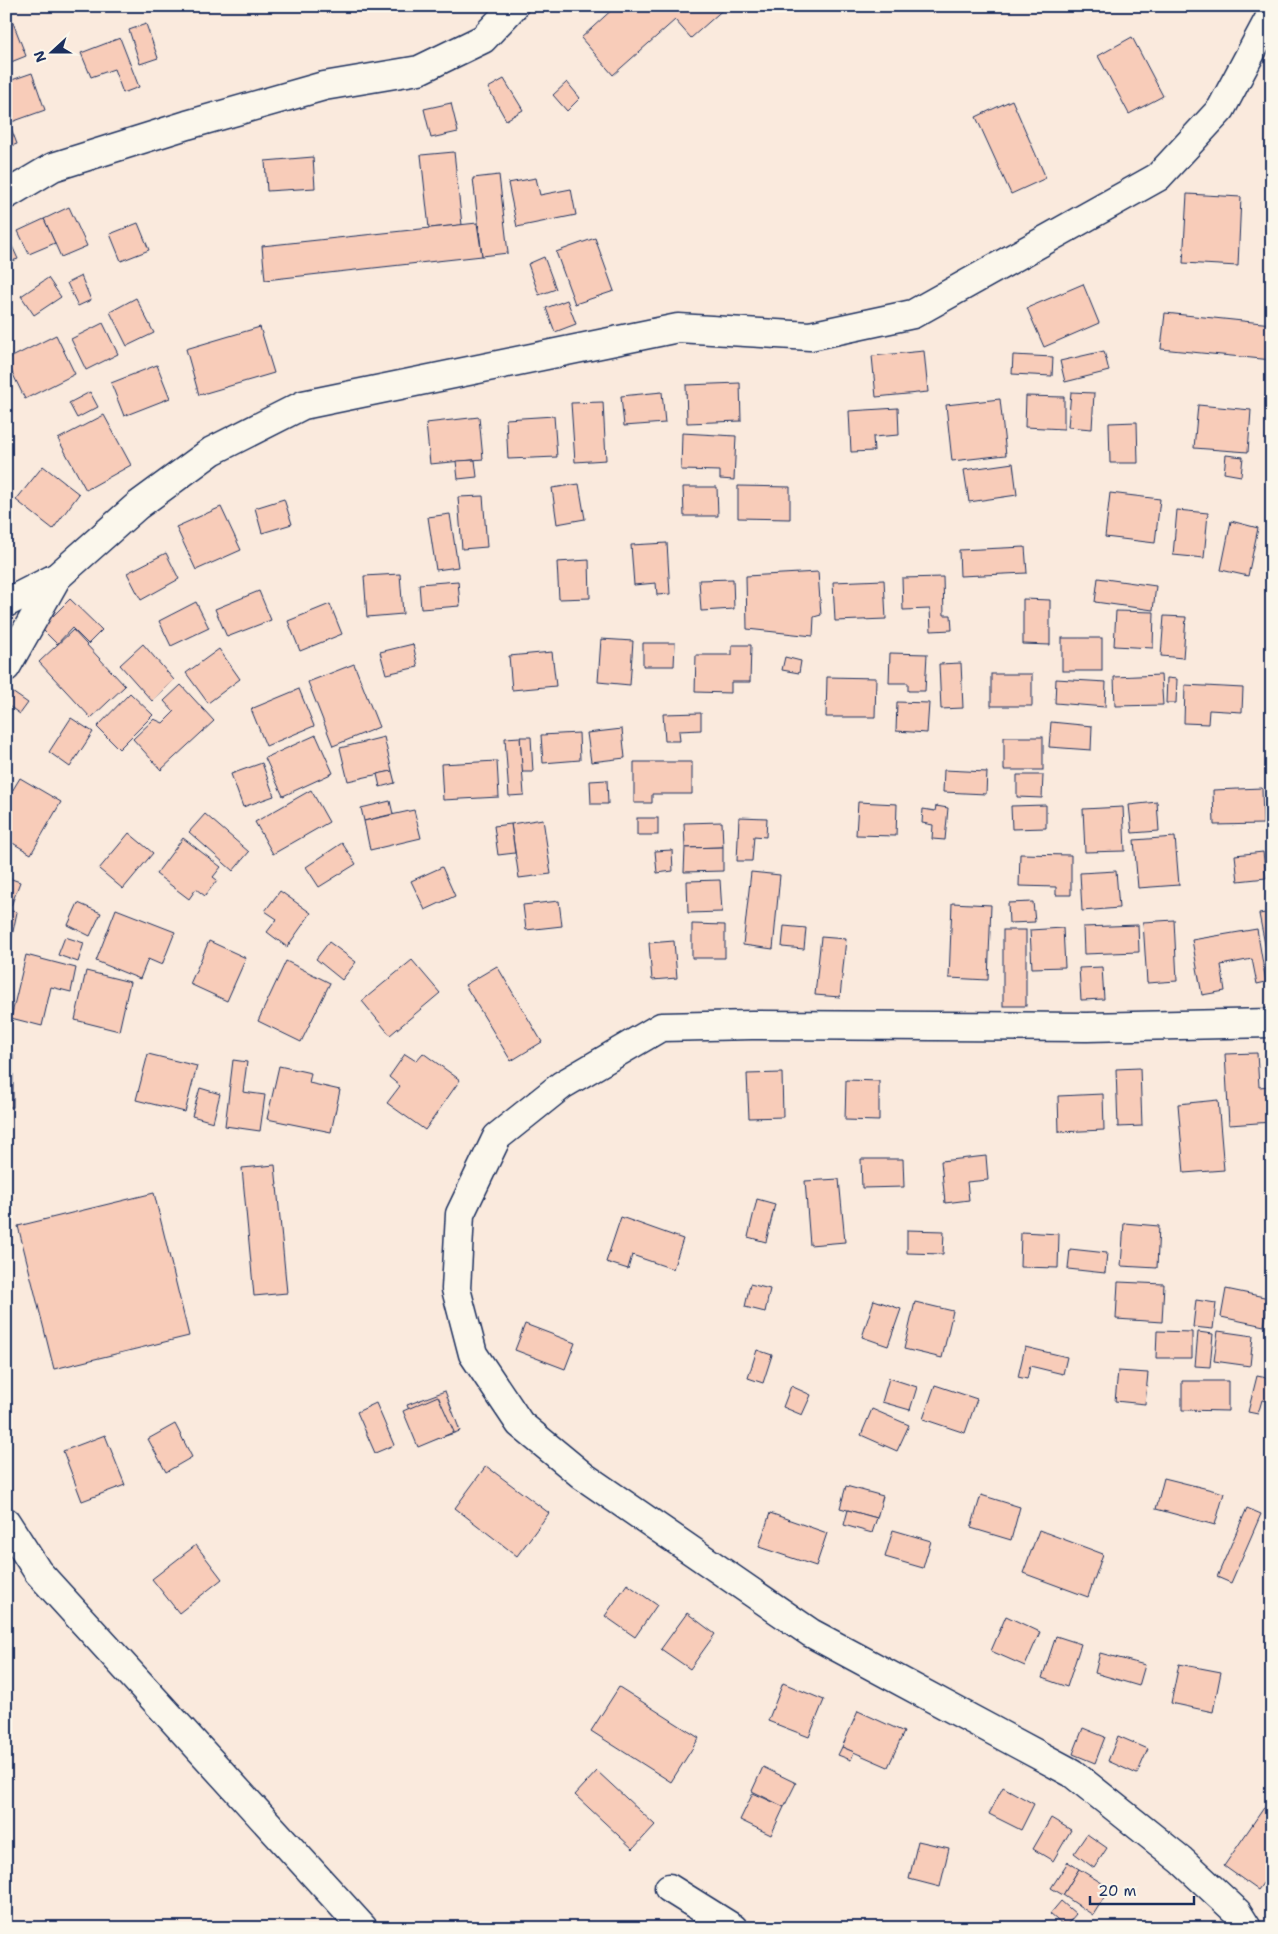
<svg xmlns="http://www.w3.org/2000/svg" width="1278" height="1934" font-family="'Shantell Sans',sans-serif">
  <style>
    .building { fill: #f8ccb9; stroke: #1b2f5e }
    .lines { fill: none; stroke-linecap: round; stroke-linejoin: round }
    .minor-casing { stroke: #1b2f5e; stroke-width: 31 }
    .minor { stroke: #fbf7ec; stroke-width: 28 }
  </style>
  <rect width="100%" height="100%" fill="#faeadd"/>
  <filter id="ink" filterUnits="userSpaceOnUse"><feTurbulence type="fractalNoise" baseFrequency=".02" numOctaves="2"/><feDisplacementMap in="SourceGraphic" scale="10" xChannelSelector="R" yChannelSelector="G"/><feConvolveMatrix kernelMatrix="1 2 1 2 8 2 1 2 1" color-interpolation-filters="sRGB"/></filter>
  <g filter="url(#ink)">
    <g class="building">
      <path d="M616,6H727L691,38L675,20L613,75L581,38Z"/>
      <path d="M12,20L26,56L6,64V22Z"/>
      <path d="M146,24L158,58L140,64L129,30Z"/>
      <path d="M1132,37L1163,96L1129,114L1098,56Z"/>
      <path d="M120,38L139,87L123,93L114,69L91,77L81,53Z"/>
      <path d="M32,73L45,110L6,124V82Z"/>
      <path d="M504,79L523,110L506,120L488,88Z"/>
      <path d="M567,82L580,98L567,111L553,95Z"/>
      <path d="M1012,100L1046,178L1011,194L976,117Z"/>
      <path d="M451,103L458,132L431,138L424,109Z"/>
      <path d="M9,123L17,144L6,148V124Z"/>
      <path d="M454,152L462,225L429,228L421,155Z"/>
      <path d="M313,157L315,188L267,191L265,161Z"/>
      <path d="M499,175L508,253L482,256L473,178Z"/>
      <path d="M536,178L540,195L571,189L576,215L517,227L508,183Z"/>
      <path d="M1187,194L1241,197L1238,266L1183,263Z"/>
      <path d="M69,207L87,246L61,257L44,219Z"/>
      <path d="M44,219L55,243L29,254L18,231Z"/>
      <path d="M138,223L149,250L121,261L110,234Z"/>
      <path d="M477,223L482,256L265,280L262,246Z"/>
      <path d="M6,233L18,259L6,263Z"/>
      <path d="M595,238L614,291L575,304L556,252Z"/>
      <path d="M544,257L556,289L539,295L528,264Z"/>
      <path d="M81,276L91,300L78,306L67,283Z"/>
      <path d="M48,278L61,297L34,315L21,296Z"/>
      <path d="M1083,284L1099,323L1044,347L1027,308Z"/>
      <path d="M136,298L154,333L127,346L110,312Z"/>
      <path d="M567,300L576,324L555,332L546,308Z"/>
      <path d="M1165,313L1272,324V360L1161,349Z"/>
      <path d="M103,323L118,354L86,370L71,339Z"/>
      <path d="M260,327L274,373L199,395L186,349Z"/>
      <path d="M56,335L75,374L25,399L6,360Z"/>
      <path d="M924,351L928,392L876,397L872,356Z"/>
      <path d="M1104,351L1109,371L1065,382L1060,361Z"/>
      <path d="M1013,355L1053,357L1052,376L1012,374Z"/>
      <path d="M157,365L170,398L124,416L111,383Z"/>
      <path d="M740,383L741,421L687,423L686,385Z"/>
      <path d="M90,392L98,407L77,418L69,403Z"/>
      <path d="M662,392L665,423L624,426L621,396Z"/>
      <path d="M1071,392L1094,393L1092,429L1068,427Z"/>
      <path d="M1026,396L1064,397V429L1025,427Z"/>
      <path d="M1000,399L1006,455L952,461L946,405Z"/>
      <path d="M603,402L606,460L575,462L571,403Z"/>
      <path d="M1198,405L1251,410L1248,452L1194,448Z"/>
      <path d="M898,408L899,435L873,437L874,451L851,452L849,411Z"/>
      <path d="M104,415L131,465L86,490L58,439Z"/>
      <path d="M554,416L557,457L508,459L506,419Z"/>
      <path d="M479,417L483,459L430,464L426,423Z"/>
      <path d="M1137,422L1138,463H1110L1109,423Z"/>
      <path d="M682,433L736,436L734,480L720,479V471L681,470Z"/>
      <path d="M1226,455L1243,457L1241,476L1224,473Z"/>
      <path d="M475,460L477,477L458,479L456,461Z"/>
      <path d="M1013,463L1017,495L969,502L964,470Z"/>
      <path d="M43,466L79,494L53,529L16,500Z"/>
      <path d="M579,484L585,519L557,524L552,488Z"/>
      <path d="M738,486L790,487V519L738,518Z"/>
      <path d="M683,487H717L718,516H684Z"/>
      <path d="M1110,493L1160,499L1155,543L1105,537Z"/>
      <path d="M483,496L487,547L462,549L458,497Z"/>
      <path d="M284,499L292,524L262,533L255,508Z"/>
      <path d="M221,507L241,550L196,570L176,527Z"/>
      <path d="M1177,510L1208,513L1204,558L1173,555Z"/>
      <path d="M450,514L458,567L436,570L428,517Z"/>
      <path d="M1231,521L1258,528L1248,576L1221,570Z"/>
      <path d="M667,543L670,594L657,595L656,583L634,585L631,545Z"/>
      <path d="M1025,547L1027,573L960,576L959,550Z"/>
      <path d="M166,553L179,579L141,600L127,573Z"/>
      <path d="M589,560L590,598L559,599L557,562Z"/>
      <path d="M818,572L821,615L814,617L813,636L747,629L746,576Z"/>
      <path d="M400,574L403,614L367,617L364,576Z"/>
      <path d="M943,577L944,615H951L952,630L931,631L930,609L903,610L902,578Z"/>
      <path d="M1098,578L1156,586L1153,610L1095,602Z"/>
      <path d="M733,579L734,609L701,611L699,580Z"/>
      <path d="M884,580L886,619L835,621L833,582Z"/>
      <path d="M458,581L460,606L421,609L419,584Z"/>
      <path d="M259,591L271,620L227,637L215,609Z"/>
      <path d="M70,599L102,630L88,644L72,628L57,644L41,628Z"/>
      <path d="M1023,599L1050,600V645L1023,644Z"/>
      <path d="M196,602L209,628L171,646L159,621Z"/>
      <path d="M330,604L342,634L300,651L288,621Z"/>
      <path d="M1116,611L1154,612L1153,648L1114,646Z"/>
      <path d="M1164,616L1186,617L1183,658L1161,656Z"/>
      <path d="M73,630L125,686L91,718L39,662Z"/>
      <rect x="1062" y="638" width="40" height="33"/>
      <path d="M601,639L633,641L630,685L598,682Z"/>
      <path d="M643,643H675L674,666H643Z"/>
      <path d="M143,644L174,680L152,701L120,665Z"/>
      <path d="M413,644L418,667L386,674L380,652Z"/>
      <path d="M732,645H751L750,682H731V693L695,692L696,655H732Z"/>
      <path d="M219,649L240,679L208,703L186,673Z"/>
      <path d="M552,652L556,686L512,690L509,656Z"/>
      <path d="M890,653L927,654L925,691H908V683H889Z"/>
      <path d="M785,657L801,661L799,673L782,670Z"/>
      <path d="M961,663L963,708L941,709L939,664Z"/>
      <path d="M354,664L379,727L333,746L308,682Z"/>
      <rect x="991" y="674" width="41" height="32"/>
      <path d="M1161,675L1163,705L1115,706L1114,677Z"/>
      <path d="M827,677L876,678L875,717H826Z"/>
      <path d="M1167,678L1177,679L1176,703H1166Z"/>
      <path d="M1056,679L1106,682L1105,707L1055,703Z"/>
      <path d="M181,685L214,721L161,770L133,739L154,719L163,723L174,712L164,701Z"/>
      <path d="M1185,685L1243,688L1242,712L1209,710L1208,724L1184,723Z"/>
      <path d="M299,689L314,726L266,746L251,709Z"/>
      <path d="M12,692L28,703L20,714L6,704Z"/>
      <path d="M130,693L153,715L119,749L97,727Z"/>
      <path d="M897,702L929,703L927,733L896,731Z"/>
      <path d="M701,713V730L679,731L680,741H665L663,714Z"/>
      <path d="M71,718L93,732L70,767L49,752Z"/>
      <path d="M1051,722L1092,726L1091,750L1049,747Z"/>
      <path d="M622,729L625,758L591,762L587,733Z"/>
      <path d="M579,733L580,760L543,763L541,735Z"/>
      <path d="M316,735L333,773L283,796L265,758Z"/>
      <path d="M384,737L392,771L348,781L340,748Z"/>
      <path d="M520,737H531L533,772H522Z"/>
      <path d="M520,737L524,795L509,796L505,738Z"/>
      <rect x="1004" y="737" width="39" height="33"/>
      <path d="M497,761L499,797L443,800L441,764Z"/>
      <path d="M634,762H692V794H652V803H634Z"/>
      <path d="M262,763L274,796L243,807L231,774Z"/>
      <path d="M944,770L987,772L986,794L943,792Z"/>
      <path d="M392,771L395,783L380,787L377,774Z"/>
      <path d="M1017,775H1043L1042,798L1017,797Z"/>
      <path d="M20,778L61,802L31,854L6,839V801Z"/>
      <path d="M607,780L608,804H591L590,781Z"/>
      <path d="M1262,788L1263,824L1214,825L1213,790Z"/>
      <path d="M311,790L329,822L273,854L255,822Z"/>
      <path d="M390,801L393,814L364,821L361,808Z"/>
      <path d="M858,802L897,804L896,836L856,835Z"/>
      <path d="M1157,802L1159,831L1132,833L1129,805Z"/>
      <path d="M1046,805V828L1012,829L1011,806Z"/>
      <path d="M936,806L948,808L945,840L932,839L933,825L922,823L923,809L935,811Z"/>
      <path d="M1123,807L1125,851L1085,852L1083,809Z"/>
      <path d="M414,810L421,838L370,850L364,821Z"/>
      <path d="M205,814L249,852L233,871L189,832Z"/>
      <path d="M739,817L767,818L766,837L754,836L752,861H737Z"/>
      <rect x="637" y="818" width="21" height="17"/>
      <path d="M543,819L551,874L519,878L511,824Z"/>
      <path d="M722,822L723,847L685,848L684,823Z"/>
      <path d="M511,824L515,853L498,855L494,826Z"/>
      <path d="M129,833L153,853L123,889L99,869Z"/>
      <path d="M1175,837L1179,885L1138,888L1134,840Z"/>
      <path d="M183,838L221,867L213,877L217,880L205,896L196,889L189,899L156,874Z"/>
      <path d="M342,843L356,864L319,887L306,867Z"/>
      <path d="M723,847V871L684,872L685,848Z"/>
      <path d="M672,850L673,871L657,873L655,851Z"/>
      <path d="M1263,852L1266,878L1238,881L1235,855Z"/>
      <path d="M1020,854L1071,855V895H1056V887L1019,886Z"/>
      <path d="M442,867L455,896L425,910L411,881Z"/>
      <path d="M1116,871L1119,908L1082,911L1080,873Z"/>
      <path d="M751,872L780,875L773,949L743,945Z"/>
      <path d="M6,877L20,882L11,906L6,904Z"/>
      <path d="M720,880L722,912L688,913L687,881Z"/>
      <path d="M280,891L311,913L287,947L267,932L277,919L265,911Z"/>
      <path d="M559,901L562,926L526,930L523,905Z"/>
      <path d="M1033,902L1035,922L1009,923L1008,903Z"/>
      <path d="M78,903L101,913L90,936L68,925Z"/>
      <path d="M952,903L991,905L988,980L949,978Z"/>
      <path d="M116,909L175,932L162,965L148,959L140,979L96,961Z"/>
      <path d="M6,910L17,912L10,946L6,945Z"/>
      <path d="M1272,912V980L1259,914Z"/>
      <path d="M1174,920L1177,981L1147,983L1143,922Z"/>
      <path d="M692,924L725,925V958H692Z"/>
      <path d="M1138,925L1139,952L1084,954L1083,927Z"/>
      <path d="M784,926L806,928L804,949L782,947Z"/>
      <path d="M1063,928L1065,967L1032,968L1030,930Z"/>
      <path d="M1257,929L1266,982L1257,984L1252,959L1221,965L1225,991L1202,995L1192,940Z"/>
      <rect x="1003" y="930" width="23" height="76"/>
      <path d="M65,937L84,943L78,962L58,955Z"/>
      <path d="M821,937L846,939L840,997L815,995Z"/>
      <path d="M209,941L246,958L227,1001L190,984Z"/>
      <path d="M674,941L677,978L652,980L649,943Z"/>
      <path d="M329,942L356,962L342,980L316,959Z"/>
      <path d="M26,955L76,968L71,992L51,987L42,1026L11,1018Z"/>
      <path d="M412,960L440,993L390,1035L362,1001Z"/>
      <path d="M286,961L330,983L301,1042L258,1021Z"/>
      <path d="M497,966L542,1042L511,1061L465,985Z"/>
      <path d="M1102,967L1104,999L1081,1000L1079,968Z"/>
      <path d="M86,971L130,982L119,1031L75,1020Z"/>
      <path d="M423,1053L460,1080L425,1130L387,1103L400,1086L389,1077L405,1054L416,1061Z"/>
      <path d="M1257,1053L1259,1087L1272,1086V1122L1229,1125L1225,1054Z"/>
      <rect x="6" y="1054" width="7" height="53"/>
      <path d="M148,1054L197,1066L185,1112L136,1100Z"/>
      <path d="M233,1060L247,1062L243,1092L265,1095L260,1131L225,1126Z"/>
      <path d="M279,1066L311,1073L309,1083L340,1090L331,1132L267,1119Z"/>
      <path d="M1140,1068L1142,1126L1118,1127L1116,1069Z"/>
      <path d="M782,1073L783,1117L749,1118L747,1074Z"/>
      <path d="M846,1080L879,1081V1121L845,1120Z"/>
      <path d="M200,1088L220,1094L213,1122L192,1116Z"/>
      <path d="M1103,1094L1104,1130L1059,1132L1058,1096Z"/>
      <path d="M1218,1100L1224,1170L1184,1173L1178,1104Z"/>
      <path d="M986,1156L988,1180L967,1182L969,1200L945,1203L941,1161Z"/>
      <path d="M861,1159H903L904,1187L862,1188Z"/>
      <path d="M275,1165L287,1293L254,1296L242,1168Z"/>
      <path d="M839,1179L845,1242L810,1245L805,1181Z"/>
      <path d="M154,1193L189,1336L54,1369L18,1226Z"/>
      <path d="M757,1199L775,1204L766,1242L748,1237Z"/>
      <path d="M621,1217L683,1239L673,1269L632,1255L628,1269L606,1262Z"/>
      <path d="M1124,1223L1159,1226L1157,1268L1121,1266Z"/>
      <path d="M907,1230L944,1231L943,1254L907,1253Z"/>
      <path d="M1021,1232L1059,1234L1058,1268L1020,1267Z"/>
      <path d="M1070,1249L1107,1253L1105,1273L1068,1269Z"/>
      <path d="M1118,1282L1164,1284L1162,1322L1116,1319Z"/>
      <path d="M750,1284L770,1289L765,1312L745,1307Z"/>
      <path d="M1226,1289L1269,1298L1264,1326L1221,1317Z"/>
      <path d="M874,1300L901,1309L888,1346L862,1337Z"/>
      <path d="M1196,1300L1216,1303L1213,1329L1193,1327Z"/>
      <path d="M915,1302L953,1311L942,1358L904,1349Z"/>
      <path d="M525,1324L575,1343L565,1369L515,1350Z"/>
      <path d="M1157,1331L1192,1332V1358H1156Z"/>
      <path d="M1218,1331L1253,1336L1250,1366L1214,1361Z"/>
      <path d="M1198,1332L1213,1334L1210,1367L1195,1366Z"/>
      <path d="M1025,1347L1067,1357L1063,1374L1030,1366L1027,1379L1018,1377Z"/>
      <path d="M757,1350L772,1355L763,1383L748,1378Z"/>
      <path d="M1118,1371L1148,1373L1145,1404L1115,1401Z"/>
      <path d="M1257,1376L1272,1379V1402L1262,1400L1258,1414L1248,1412Z"/>
      <path d="M889,1378L917,1387L910,1410L882,1402Z"/>
      <path d="M1182,1381H1228V1411L1182,1410Z"/>
      <path d="M935,1385L977,1399L965,1433L923,1419Z"/>
      <path d="M791,1386L811,1395L802,1415L783,1407Z"/>
      <path d="M445,1391L460,1431L422,1444L407,1405Z"/>
      <path d="M438,1396L454,1432L418,1447L403,1411Z"/>
      <path d="M376,1403L394,1445L375,1453L357,1412Z"/>
      <path d="M872,1409L909,1425L897,1451L861,1435Z"/>
      <path d="M175,1424L192,1457L166,1472L148,1439Z"/>
      <path d="M105,1435L125,1485L82,1501L63,1451Z"/>
      <path d="M486,1466L549,1513L517,1556L455,1508Z"/>
      <path d="M1164,1478L1224,1493L1215,1525L1156,1509Z"/>
      <path d="M846,1486L883,1496L877,1518L840,1508Z"/>
      <path d="M981,1495L1020,1507L1011,1540L971,1528Z"/>
      <path d="M1247,1508L1261,1514L1231,1583L1217,1577Z"/>
      <path d="M848,1510L877,1518L872,1533L844,1525Z"/>
      <path d="M770,1513L827,1533L816,1566L759,1547Z"/>
      <path d="M893,1530L931,1541L923,1568L885,1557Z"/>
      <path d="M1039,1530L1103,1554L1088,1597L1023,1573Z"/>
      <path d="M196,1545L222,1579L179,1613L152,1579Z"/>
      <path d="M627,1584L657,1605L635,1637L605,1616Z"/>
      <path d="M687,1613L715,1634L690,1669L661,1649Z"/>
      <path d="M1006,1616L1040,1632L1025,1666L991,1651Z"/>
      <path d="M1056,1636L1081,1644L1067,1687L1042,1678Z"/>
      <path d="M1100,1653L1145,1665L1139,1686L1095,1673Z"/>
      <path d="M1179,1664L1221,1672L1213,1712L1171,1703Z"/>
      <path d="M783,1683L824,1700L809,1737L768,1721Z"/>
      <path d="M619,1687L699,1738L671,1782L591,1731Z"/>
      <path d="M858,1711L904,1732L888,1767L842,1747Z"/>
      <path d="M1083,1728L1105,1737L1095,1763L1073,1754Z"/>
      <path d="M1118,1736L1148,1749L1137,1774L1108,1761Z"/>
      <path d="M842,1747L854,1752L851,1760L838,1755Z"/>
      <path d="M763,1767L796,1783L784,1807L752,1791Z"/>
      <path d="M597,1771L655,1825L633,1849L575,1795Z"/>
      <path d="M1003,1787L1034,1804L1021,1830L989,1814Z"/>
      <path d="M753,1793L784,1807L771,1835L740,1820Z"/>
      <path d="M1272,1796V1871L1258,1890L1224,1866Z"/>
      <path d="M1051,1818L1071,1830L1053,1861L1033,1849Z"/>
      <path d="M1087,1834L1107,1848L1094,1868L1074,1853Z"/>
      <path d="M918,1841L949,1848L940,1887L909,1879Z"/>
      <path d="M1068,1862L1079,1869L1063,1895L1051,1888Z"/>
      <path d="M1079,1869L1110,1888L1093,1915L1063,1895Z"/>
      <path d="M1061,1901L1076,1914L1065,1927L1050,1914Z"/>
    </g>
    <g class="lines">
      <g class="minor-casing">
        <g id="minor">
          <path d="M6,195L53,167L187,125L324,86L419,70L483,39L514,6"/>
          <path d="M6,603L57,577"/>
          <path d="M6,667L57,577L137,506L212,451L303,405L678,328L810,336L913,314L1158,177L1221,109L1269,19L1272,7"/>
          <path d="M6,1522L38,1572L363,1928"/>
          <path d="M669,1888L733,1928"/>
          <path d="M1247,1928L1237,1912L1181,1860L1072,1773L811,1633L583,1476L520,1424L473,1354L456,1289L460,1214L497,1137L562,1085L661,1027L752,1025L1087,1027L1272,1023"/>
        </g>
      </g>
      <use href="#minor" class="minor"/>
    </g>
  </g>
  <rect width="1278" height="1934" fill="none" stroke="#fbf7ec" stroke-width="25"/>
  <rect x="12" y="12" width="1253" height="1909" fill="none" stroke="#1b2f5e" stroke-width="2" filter="url(#ink)"/>
  <g transform="translate(52 52) rotate(249)" stroke="#fbf7ec" stroke-width="4" paint-order="stroke">
  <path d="M0-4L9 19L0 12L-9 19Z" fill="#1b2f5e"/>
  <text y="-8" font-size="14" font-weight="bold" text-anchor="middle" fill="#1b2f5e">N</text>
  </g>
  <path d="M1090 1896v8h104v-8" fill="none" stroke="#1b2f5e" stroke-width="2.5"/>
  <text x="1098" y="1896" font-size="15" fill="#1b2f5e" stroke="#fbf7ec" stroke-width="4" paint-order="stroke">20 m</text>
</svg>
